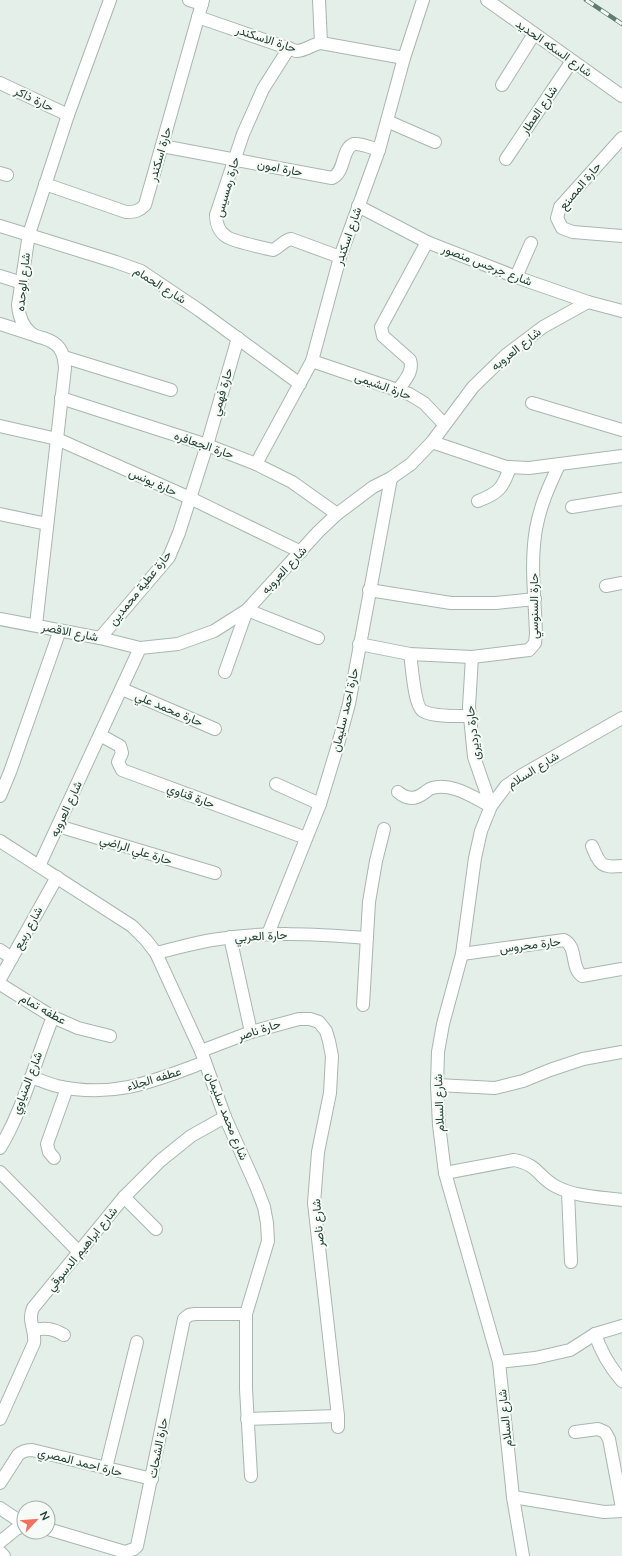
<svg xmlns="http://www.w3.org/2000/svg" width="622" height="1556" font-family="Mulish,Vazirmatn,sans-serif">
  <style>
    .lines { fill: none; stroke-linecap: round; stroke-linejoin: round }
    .minor-casing { stroke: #a7b7b0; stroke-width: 14 }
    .minor { stroke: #fff; stroke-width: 12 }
    .rail-casing { stroke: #5e7d71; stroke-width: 4.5 }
    .rail { stroke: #f6fbf8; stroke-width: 3; stroke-dasharray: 9; stroke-linecap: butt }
    .labels { text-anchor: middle; stroke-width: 4; stroke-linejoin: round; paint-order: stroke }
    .street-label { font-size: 12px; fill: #234136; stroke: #f6fbf8 }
  </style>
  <rect width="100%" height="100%" fill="#e5efe9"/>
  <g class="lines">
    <g class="minor-casing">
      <g id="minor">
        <path d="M189,0L202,4"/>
        <path d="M319,0L321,43"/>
        <path d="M487,0L622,96"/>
        <path d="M198,17L296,51C306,51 312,44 321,43L404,58"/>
        <path d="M289,48L263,89L243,134L216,215C216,223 219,232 227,237C233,241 264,248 273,250C280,247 284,240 291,239L340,257"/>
        <path d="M0,83L68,115"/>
        <path d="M502,85L534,34"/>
        <path d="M387,121L435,142"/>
        <path d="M622,138L560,207L557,218L562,228L573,232L622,236"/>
        <path d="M162,146L332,178C346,172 341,148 354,144C361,143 372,148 379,150"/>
        <path d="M506,159L572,61"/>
        <path d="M0,173L7,175"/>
        <path d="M45,184L126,212C135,212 139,211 145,205L203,0"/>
        <path d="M358,206L427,242L516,277L588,302L622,311"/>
        <path d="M0,226L116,262L141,271L199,310L300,384"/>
        <path d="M0,276L22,283"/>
        <path d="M516,277L531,243"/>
        <path d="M0,324L31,334"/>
        <path d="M64,357L171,390"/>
        <path d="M312,361L409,394L424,403L444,424"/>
        <path d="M398,390C404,381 414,372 410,360L383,336L381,327L427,242"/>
        <path d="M61,398L207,445L256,464L292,482L337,514"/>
        <path d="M532,403L622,430"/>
        <path d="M0,426L57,439L190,498L301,552"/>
        <path d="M432,442L506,467L529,468L622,456"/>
        <path d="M256,464L312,361L340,257L379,150L404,58L423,0"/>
        <path d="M478,501C499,493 503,488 510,467"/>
        <path d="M572,507L622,499"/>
        <path d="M0,514L47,524"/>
        <path d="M606,586L622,583"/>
        <path d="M369,590L451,603H496L535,599"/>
        <path d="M0,619L100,638L140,648"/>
        <path d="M36,625L65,368C64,351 59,343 43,338C39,337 34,336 31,333C22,326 19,316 18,305L29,234L68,115L110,0"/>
        <path d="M100,638L169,557L179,533L207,445L238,338"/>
        <path d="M359,644L410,654L472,657L529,650L535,643L536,634C535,600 530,563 536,529C540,506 549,486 559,465"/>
        <path d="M410,654C412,665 414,706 423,711C433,717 457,716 469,716"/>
        <path d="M472,657L469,707L474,757L491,806"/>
        <path d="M225,672L247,610L318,638"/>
        <path d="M122,689L215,729"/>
        <path d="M100,735L120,746L122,753L118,762L122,770L306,838"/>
        <path d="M276,784L320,804"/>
        <path d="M398,792C405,798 413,800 421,795C425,793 428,789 432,788C452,782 474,798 491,806"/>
        <path d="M0,796L10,772L60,630"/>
        <path d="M58,826L215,873"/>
        <path d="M0,841L132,926L146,940L156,953L201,1051L225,1117L256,1186L264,1207L267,1223L268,1241L246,1314V1389L251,1476"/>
        <path d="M592,846C600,865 601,868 622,866"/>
        <path d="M39,866L140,648L178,644L214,631L247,610L318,532L337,514L373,487L391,478L411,464L432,442L473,387L506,355L543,327L588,302"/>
        <path d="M268,934L320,804L337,748L349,704L391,478"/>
        <path d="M230,937L251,1032"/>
        <path d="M0,950L12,958"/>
        <path d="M156,953C174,949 193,943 212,940C264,931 315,934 367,938"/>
        <path d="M462,954L564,940C578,947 570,967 582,976L622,969"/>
        <path d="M0,979L57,877"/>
        <path d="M0,984L53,1017L78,1028L110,1036"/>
        <path d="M363,1005L369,902L376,861L384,829"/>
        <path d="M201,1051L251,1032L299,1019H310L319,1022L326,1031L329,1041L332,1056L330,1093L318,1152L314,1203L338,1416V1427"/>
        <path d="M31,1077C40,1080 49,1084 57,1086C114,1099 154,1081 205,1062"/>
        <path d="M437,1085L495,1088L523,1081L550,1070L583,1059L622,1052"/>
        <path d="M0,1148C24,1108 35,1061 53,1017"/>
        <path d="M54,1158L49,1152L47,1144L67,1088"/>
        <path d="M0,1172L79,1252"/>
        <path d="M445,1173L514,1160C539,1165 537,1176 555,1186C575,1197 600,1197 622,1200"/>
        <path d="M568,1192L571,1262"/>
        <path d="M124,1197L156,1229"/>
        <path d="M34,1330C46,1327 54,1329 64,1335"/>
        <path d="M595,1334C601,1352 609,1366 622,1381"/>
        <path d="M499,1362L535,1358L570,1350L595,1334L622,1326"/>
        <path d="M0,1419L34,1343C36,1329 27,1322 33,1308L124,1197L160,1161L191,1136L225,1117"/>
        <path d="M247,1419L338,1416"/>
        <path d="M575,1432L598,1429L605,1432L609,1439L622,1508"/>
        <path d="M106,1468L137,1342"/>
        <path d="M0,1483L18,1455C22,1451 26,1450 32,1450L152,1479"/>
        <path d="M513,1497L604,1512L622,1511"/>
        <path d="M0,1508L24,1524"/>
        <path d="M48,1529L125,1552L134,1549L137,1546L184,1319L189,1315L195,1314H246"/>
        <path d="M0,1542L16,1529L24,1526"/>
        <path d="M0,1552L4,1556"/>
        <path d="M523,1556L513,1497L499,1362L445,1173L439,1125L437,1085L438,1052L443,1024L462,954L475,858L481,831L491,806L506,786L522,775L622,718"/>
      </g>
    </g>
    <use href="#minor" class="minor"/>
    <g class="rail-casing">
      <path id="rail" d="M586,0L622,24"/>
    </g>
    <use href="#rail" class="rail"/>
  </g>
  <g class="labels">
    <g class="street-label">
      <text transform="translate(266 39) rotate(18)" y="4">حارة الاسكندر</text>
      <text transform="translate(554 48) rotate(35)" y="4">شارع السكه الحديد</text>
      <text transform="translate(34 99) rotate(26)" y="4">حارة ذاكر</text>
      <text transform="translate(539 110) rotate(-56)" y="4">شارع العطار</text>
      <text transform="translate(160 154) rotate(-74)" y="4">حارة اسكندر</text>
      <text transform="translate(280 168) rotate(11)" y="4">حارة امون</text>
      <text transform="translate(580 186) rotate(-50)" y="4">حارة المصنع</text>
      <text transform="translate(227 187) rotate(-74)" y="4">حارة رمسيس</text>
      <text transform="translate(348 236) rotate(-71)" y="4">شارع اسكندر</text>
      <text transform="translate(487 265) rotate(21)" y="4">شارع جرجس منصور</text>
      <text transform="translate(23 282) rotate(-84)" y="4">شارع الوحده</text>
      <text transform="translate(160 285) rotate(32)" y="4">شارع الحمام</text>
      <text transform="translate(516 349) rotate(-39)" y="4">شارع العروبه</text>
      <text transform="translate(383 386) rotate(20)" y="4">حارة الشيمى</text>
      <text transform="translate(222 392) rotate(-74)" y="4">حارة فهمي</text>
      <text transform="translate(204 445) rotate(19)" y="4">حارة الجعافره</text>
      <text transform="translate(153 482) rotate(24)" y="4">حارة يونس</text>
      <text transform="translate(284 570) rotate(-47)" y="4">شارع العروبه</text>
      <text transform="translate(140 588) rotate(-51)" y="4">حارة عطية محمدين</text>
      <text transform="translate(534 606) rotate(-90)" y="4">حارة السنوسي</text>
      <text transform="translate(70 632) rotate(11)" y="4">شارع الاقصر</text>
      <text transform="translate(169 709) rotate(23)" y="4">حارة محمد علي</text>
      <text transform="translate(345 710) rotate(-77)" y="4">حارة احمد سليمان</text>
      <text transform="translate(473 733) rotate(-97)" y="4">حارة درديرى</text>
      <text transform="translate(533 770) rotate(-32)" y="4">شارع السلام</text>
      <text transform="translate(191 796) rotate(20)" y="4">حارة قناوي</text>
      <text transform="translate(66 809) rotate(-65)" y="4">شارع العروبه</text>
      <text transform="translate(136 850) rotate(17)" y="4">حارة علي الراضي</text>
      <text transform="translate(28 928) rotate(-61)" y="4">شارع ربيع</text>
      <text transform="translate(261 936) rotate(-3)" y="4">حارة العربي</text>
      <text transform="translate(530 945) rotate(-7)" y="4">حارة محروس</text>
      <text transform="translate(43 1009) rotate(29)" y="4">عطفه تمام</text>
      <text transform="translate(259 1030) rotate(-18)" y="4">حارة ناصر</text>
      <text transform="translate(154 1079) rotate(-17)" y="4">عطفه الجلاء</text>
      <text transform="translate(27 1083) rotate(-69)" y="4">شارع المنياوي</text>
      <text transform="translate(439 1103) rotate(-92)" y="4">شارع السلام</text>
      <text transform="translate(227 1116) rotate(68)" y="4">شارع محمد سليمان</text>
      <text transform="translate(318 1223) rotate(-95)" y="4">شارع ناصر</text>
      <text transform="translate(82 1249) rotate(-51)" y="4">شارع ابراهيم الدسوقي</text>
      <text transform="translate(505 1418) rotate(-96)" y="4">شارع السلام</text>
      <text transform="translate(158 1448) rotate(-79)" y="4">حارة الشحات</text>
      <text transform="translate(80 1462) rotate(14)" y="4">حارة احمد المصري</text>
    </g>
  </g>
  <g transform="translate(36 1520) rotate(64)"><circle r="19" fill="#f6fbf8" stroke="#a2b1aa"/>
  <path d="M0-3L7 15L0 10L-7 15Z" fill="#f66f5c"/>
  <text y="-6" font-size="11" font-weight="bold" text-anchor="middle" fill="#234136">N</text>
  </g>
</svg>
